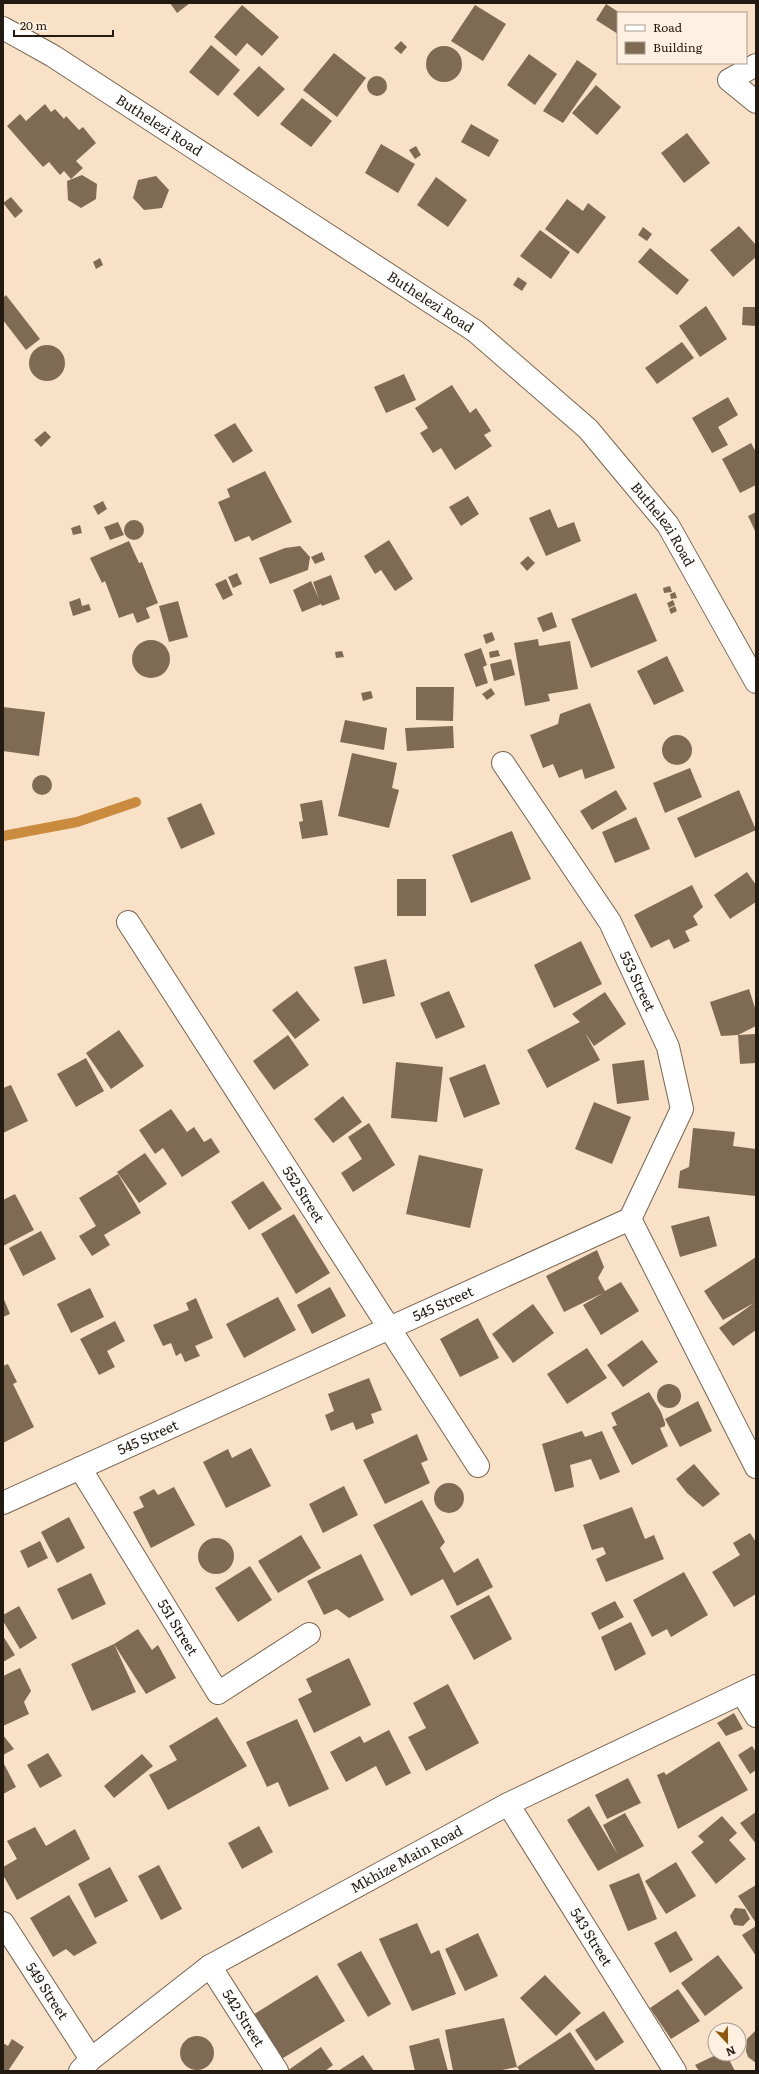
<svg xmlns="http://www.w3.org/2000/svg" width="759" height="2074" font-family="Literata,serif">
  <style>
    .lines { fill: none; stroke-linecap: round; stroke-linejoin: round }
    .stream { stroke: #ca8b3e; stroke-width: 10 }
    .building { fill: #7f6a54 }
    .minor-casing { stroke: #79644e; stroke-width: 24 }
    .minor { stroke: #fff; stroke-width: 22 }
    .labels { text-anchor: middle; stroke-width: 4; stroke-linejoin: round; paint-order: stroke }
    .street-label { font-size: 14px; fill: #231b12; stroke: #fff0e1 }
  </style>
  <rect width="100%" height="100%" fill="#f9e1c8"/>
  <g class="lines">
    <path class="stream" d="M3,836L77,822L136,802"/>
  </g>
  <g class="building">
    <path d="M170,3H190L177,13Z"/>
    <path d="M606,4L620,13H618V34L596,20Z"/>
    <path d="M242,5L279,37L262,56L247,43L236,56L214,37Z"/>
    <path d="M475,5L506,24L483,61L451,41Z"/>
    <path d="M401,41L407,47L401,54L394,48Z"/>
    <path d="M211,45L240,70L218,96L189,72Z"/>
    <circle cx="444" cy="64" r="18"/>
    <path d="M334,53L366,78L337,117L303,90Z"/>
    <path d="M529,54L557,74L535,105L507,85Z"/>
    <path d="M577,60L597,74L563,123L543,111Z"/>
    <path d="M259,66L285,89L258,117L233,94Z"/>
    <circle cx="377" cy="86" r="10"/>
    <path d="M596,85L621,107L597,135L572,113Z"/>
    <path d="M302,98L332,121L311,147L280,124Z"/>
    <path d="M45,104L51,112L55,109L64,119L66,116L79,130L83,127L96,143L76,161L83,168L71,179L64,171L60,175L49,162L43,167L7,126L20,114L26,121Z"/>
    <path d="M471,124L499,140L489,157L461,142Z"/>
    <path d="M687,133L710,163L684,183L661,153Z"/>
    <path d="M381,144L415,164L398,193L365,173Z"/>
    <path d="M416,146L421,155L415,159L409,150Z"/>
    <path d="M82,175L97,184L96,199L81,208L68,200L67,181Z"/>
    <path d="M156,176L169,190L162,208L144,210L133,198L138,180Z"/>
    <path d="M436,177L467,200L448,227L417,205Z"/>
    <path d="M11,197L23,211L15,218L3,203Z"/>
    <path d="M567,199L583,211L588,203L606,217L578,254L545,229Z"/>
    <path d="M739,226L756,245V257L733,277L710,250Z"/>
    <path d="M643,227L652,234L647,241L638,235Z"/>
    <path d="M540,230L570,252L551,279L520,256Z"/>
    <path d="M650,248L689,280L677,295L638,262Z"/>
    <path d="M100,258L103,265L96,269L93,262Z"/>
    <path d="M518,277L527,283L522,291L513,285Z"/>
    <path d="M6,295L40,339L26,350L3,320V298Z"/>
    <path d="M706,306L727,339L700,357L679,326Z"/>
    <path d="M743,307H756V326L742,325Z"/>
    <path d="M682,342L694,358L657,384L645,368Z"/>
    <circle cx="47" cy="363" r="18"/>
    <path d="M404,374L416,400L386,413L374,387Z"/>
    <path d="M452,385L470,413L476,408L491,431L484,435L492,446L455,470L441,448L433,453L420,433L428,428L415,408Z"/>
    <path d="M728,397L738,415L718,427L728,445L712,453L692,418Z"/>
    <path d="M235,423L253,451L233,463L214,435Z"/>
    <path d="M45,431L51,437L41,447L34,440Z"/>
    <path d="M751,443L756,452V485L740,493L722,459Z"/>
    <path d="M265,471L292,522L252,541L249,536L235,542L218,502L230,497L227,489Z"/>
    <path d="M468,496L479,514L461,526L449,507Z"/>
    <path d="M103,501L107,509L98,515L93,506Z"/>
    <path d="M550,509L558,528L574,522L581,541L546,556L529,518Z"/>
    <path d="M756,512V533L748,516Z"/>
    <circle cx="134" cy="530" r="10"/>
    <path d="M118,522L124,535L110,540L104,527Z"/>
    <path d="M80,525L82,533L73,535L71,528Z"/>
    <path d="M389,540L413,579L395,591L381,570L375,574L364,556Z"/>
    <path d="M129,541L139,563L142,562L158,603L146,608L150,618L137,623L133,613L119,618L105,581L102,583L90,558Z"/>
    <path d="M300,546L310,557L308,570L270,584L259,558L285,548Z"/>
    <path d="M322,552L325,560L315,564L311,557Z"/>
    <path d="M528,556L535,563L527,571L520,563Z"/>
    <path d="M237,573L242,584L233,588L228,577Z"/>
    <path d="M331,575L340,599L322,606L321,604L302,612L293,590L311,581L319,599L313,582Z"/>
    <path d="M226,579L233,595L223,600L215,584Z"/>
    <path d="M670,586L672,592L664,593L663,588Z"/>
    <path d="M675,592L677,598L671,599L670,594Z"/>
    <path d="M636,593L657,641L591,668L571,619Z"/>
    <path d="M80,598L82,606L89,604L91,610L73,616L69,602Z"/>
    <path d="M673,600L675,605L669,608L667,603Z"/>
    <path d="M178,601L188,637L169,642L159,606Z"/>
    <path d="M675,606L677,611L671,614L669,609Z"/>
    <path d="M552,612L557,627L543,632L537,618Z"/>
    <path d="M492,632L495,640L486,644L483,635Z"/>
    <path d="M538,639L539,646L570,641L578,689L548,694L550,701L525,706L514,643Z"/>
    <circle cx="151" cy="659" r="19"/>
    <path d="M481,648L487,665L483,667L488,683L476,687L464,654Z"/>
    <path d="M498,650L500,656L490,658L489,652Z"/>
    <path d="M342,651L344,657L336,658L335,652Z"/>
    <path d="M667,656L684,691L654,705L637,671Z"/>
    <path d="M511,659L515,675L494,681L490,664Z"/>
    <path d="M416,687H454L453,721L416,720Z"/>
    <path d="M491,688L495,694L487,700L482,694Z"/>
    <path d="M371,691L373,698L363,701L361,693Z"/>
    <path d="M590,703L615,768L585,779L582,769L559,778L553,764L543,768L530,735L558,724L560,714Z"/>
    <path d="M3,707L45,712L39,756L3,751Z"/>
    <path d="M345,720L387,728L384,750L340,742Z"/>
    <path d="M453,726L454,748L407,751L405,728Z"/>
    <circle cx="677" cy="750" r="15"/>
    <path d="M352,753L397,763L392,788L399,790L389,828L338,816Z"/>
    <path d="M690,768L702,797L665,813L653,783Z"/>
    <circle cx="42" cy="785" r="10"/>
    <path d="M616,790L627,809L592,830L580,811Z"/>
    <path d="M739,790L756,830L695,858L677,818Z"/>
    <path d="M322,800L328,835L302,839L299,822L303,821L300,804Z"/>
    <path d="M201,803L215,834L181,849L167,818Z"/>
    <path d="M636,817L650,849L615,863L602,832Z"/>
    <path d="M512,831L531,879L471,903L452,855Z"/>
    <path d="M747,872L756,885V902L730,919L714,895Z"/>
    <rect x="397" y="879" width="29" height="37"/>
    <path d="M692,885L703,907L693,916L698,925L685,931L690,941L674,949L669,939L651,948L634,915Z"/>
    <path d="M581,941L602,984L554,1008L534,965Z"/>
    <path d="M386,959L395,996L363,1004L354,967Z"/>
    <path d="M749,989L756,1011V1026L738,1035L756,1034V1063L740,1064L738,1035L721,1036L710,1002Z"/>
    <path d="M297,991L320,1020L295,1039L272,1010Z"/>
    <path d="M449,991L465,1027L436,1039L420,1003Z"/>
    <path d="M605,992L626,1024L594,1046L585,1033L600,1060L547,1088L527,1050L580,1022L572,1014Z"/>
    <path d="M119,1030L144,1066L111,1089L86,1053Z"/>
    <path d="M288,1035L309,1065L274,1090L253,1061Z"/>
    <path d="M86,1058L104,1091L76,1107L57,1074Z"/>
    <path d="M644,1060L649,1100L617,1104L612,1064Z"/>
    <path d="M396,1062L443,1067L437,1122L391,1118Z"/>
    <path d="M485,1064L500,1104L464,1118L449,1078Z"/>
    <path d="M11,1085L28,1121L3,1133V1088Z"/>
    <path d="M343,1096L362,1122L333,1143L314,1119Z"/>
    <path d="M594,1102L631,1117L612,1164L575,1149Z"/>
    <path d="M171,1109L187,1132L194,1127L204,1142L211,1138L220,1152L182,1177L163,1148L155,1154L139,1130Z"/>
    <path d="M369,1123L395,1165L353,1192L341,1173L362,1159L348,1137Z"/>
    <path d="M693,1128L735,1132L733,1146L756,1149V1196L678,1188L680,1171L689,1167Z"/>
    <path d="M145,1153L167,1184L139,1203L117,1172Z"/>
    <path d="M419,1155L483,1169L470,1228L406,1214Z"/>
    <path d="M118,1174L141,1213L104,1235L110,1245L92,1256L79,1236L96,1226L79,1198Z"/>
    <path d="M263,1181L282,1209L249,1230L231,1202Z"/>
    <path d="M15,1194L34,1230L3,1246V1200Z"/>
    <path d="M294,1214L330,1273L296,1294L261,1234Z"/>
    <path d="M709,1216L717,1246L680,1257L671,1226Z"/>
    <path d="M41,1231L56,1259L23,1276L9,1248Z"/>
    <path d="M597,1250L604,1267L598,1278L605,1291L621,1282L639,1311L601,1335L583,1305L603,1293L564,1312L546,1276Z"/>
    <path d="M756,1257V1330L733,1346L719,1328L754,1303L723,1320L704,1291Z"/>
    <path d="M330,1287L346,1316L312,1334L297,1305Z"/>
    <path d="M90,1288L104,1317L71,1333L57,1304Z"/>
    <path d="M3,1297L10,1314L3,1317Z"/>
    <path d="M278,1297L296,1330L244,1358L226,1324Z"/>
    <path d="M196,1298L213,1338L195,1346L200,1356L185,1362L181,1353L176,1356L171,1343L163,1346L153,1325L189,1310L186,1303Z"/>
    <path d="M533,1304L554,1333L513,1363L492,1334Z"/>
    <path d="M478,1318L499,1358L460,1377L440,1339Z"/>
    <path d="M115,1321L125,1341L107,1351L115,1367L99,1375L80,1339Z"/>
    <path d="M642,1340L658,1362L623,1387L607,1365Z"/>
    <path d="M587,1348L607,1378L567,1404L547,1374Z"/>
    <path d="M8,1364L17,1382L13,1384L34,1427L3,1443V1366Z"/>
    <path d="M369,1378L382,1410L371,1414L374,1423L356,1430L353,1422L331,1431L325,1415L334,1411L328,1394Z"/>
    <circle cx="669" cy="1396" r="12"/>
    <path d="M649,1392L661,1412L665,1423V1426L660,1428L668,1446L632,1465L612,1427L617,1425L611,1413Z"/>
    <path d="M698,1401L712,1431L680,1447L665,1419Z"/>
    <path d="M582,1431L585,1437L602,1431L620,1472L600,1480L591,1459L570,1465L574,1487L555,1492L542,1444Z"/>
    <path d="M417,1434L428,1460L421,1463L430,1483L385,1504L363,1460Z"/>
    <path d="M251,1448L271,1486L226,1508L203,1462L228,1449L232,1458Z"/>
    <path d="M694,1464L720,1494L703,1507L687,1493L676,1479Z"/>
    <circle cx="449" cy="1498" r="15"/>
    <path d="M344,1486L358,1515L323,1533L309,1504Z"/>
    <path d="M174,1487L195,1525L151,1548L133,1512L144,1507L139,1497L154,1489L158,1495Z"/>
    <path d="M422,1500L445,1542L440,1548L454,1573L478,1558L493,1587L457,1606L443,1579L411,1596L373,1525Z"/>
    <path d="M632,1507L645,1539L654,1535L664,1559L606,1582L596,1559L606,1554L603,1547L592,1550L583,1525Z"/>
    <path d="M69,1517L85,1548L57,1563L41,1532Z"/>
    <path d="M750,1533L756,1542V1594L734,1607L712,1572L740,1555L733,1543Z"/>
    <path d="M301,1535L321,1568L278,1593L258,1561Z"/>
    <circle cx="216" cy="1556" r="18"/>
    <path d="M40,1541L48,1558L28,1568L20,1551Z"/>
    <path d="M361,1554L384,1600L349,1618L337,1609L324,1615L307,1581Z"/>
    <path d="M250,1566L272,1600L238,1622L215,1588Z"/>
    <path d="M684,1572L708,1615L671,1637L667,1629L652,1637L633,1600Z"/>
    <path d="M91,1573L106,1604L72,1620L57,1589Z"/>
    <path d="M489,1595L512,1639L474,1660L450,1616Z"/>
    <path d="M615,1601L624,1617L599,1630L591,1613Z"/>
    <path d="M19,1606L37,1638L20,1649L3,1621V1615Z"/>
    <path d="M631,1622L646,1654L615,1671L601,1637Z"/>
    <path d="M138,1629L152,1650L158,1645L176,1678L146,1694L114,1644L136,1692L92,1711L71,1664L114,1644Z"/>
    <path d="M3,1636L15,1655L3,1662Z"/>
    <path d="M349,1658L371,1705L314,1733L298,1699L312,1692L306,1679Z"/>
    <path d="M20,1668L31,1691L24,1702L29,1714L3,1726V1676Z"/>
    <path d="M448,1684L479,1743L426,1771L408,1737L426,1728L413,1703Z"/>
    <path d="M734,1713L743,1729L726,1736L717,1723Z"/>
    <path d="M217,1717L247,1766L168,1810L149,1775L177,1760L169,1746Z"/>
    <path d="M297,1719L329,1789L289,1807L278,1782L267,1787L246,1742Z"/>
    <path d="M389,1730L411,1773L386,1786L376,1766L346,1782L330,1752L360,1736L364,1743Z"/>
    <path d="M3,1735L14,1749L3,1755Z"/>
    <path d="M719,1741L748,1790L678,1829L657,1775L664,1772L666,1775Z"/>
    <path d="M752,1746L756,1752V1770L750,1774L738,1755Z"/>
    <path d="M48,1753L62,1776L40,1788L27,1765Z"/>
    <path d="M142,1754L153,1766L114,1798L104,1786Z"/>
    <path d="M3,1762L16,1787L3,1794Z"/>
    <path d="M628,1778L641,1803L607,1819L595,1795Z"/>
    <path d="M589,1806L618,1855L603,1825L625,1813L644,1846L598,1871L567,1820Z"/>
    <path d="M756,1812V1844L740,1823Z"/>
    <path d="M722,1816L737,1833L729,1840L746,1859L716,1884L691,1852L704,1842L698,1836Z"/>
    <path d="M259,1826L273,1852L242,1869L228,1843Z"/>
    <path d="M35,1827L46,1846L75,1829L90,1859L17,1900L3,1875V1867L17,1859L7,1841Z"/>
    <path d="M676,1862L696,1896L666,1914L645,1881Z"/>
    <path d="M159,1865L182,1909L161,1920L138,1876Z"/>
    <path d="M110,1867L128,1901L95,1918L78,1884Z"/>
    <path d="M639,1873L657,1919L628,1931L609,1885Z"/>
    <path d="M756,1885V1923L738,1896Z"/>
    <path d="M69,1895L97,1943L74,1956L66,1949L53,1957L30,1918Z"/>
    <path d="M735,1908L745,1909L750,1919L743,1926L734,1925L730,1916Z"/>
    <path d="M417,1923L431,1954L439,1950L456,1994L412,2011L379,1939Z"/>
    <path d="M756,1926V1956L742,1935Z"/>
    <path d="M676,1931L693,1960L670,1973L654,1943Z"/>
    <path d="M478,1933L498,1976L465,1991L445,1949Z"/>
    <path d="M361,1951L391,2004L368,2017L337,1964Z"/>
    <path d="M718,1955L743,1988L705,2016L681,1983Z"/>
    <path d="M317,1975L345,2021L278,2061L251,2016Z"/>
    <path d="M545,1975L581,2013L556,2036L520,1998Z"/>
    <path d="M678,1989L700,2021L671,2039L650,2008Z"/>
    <path d="M604,2011L624,2042L596,2061L575,2030Z"/>
    <path d="M504,2018L517,2067L497,2071H453L445,2030Z"/>
    <path d="M756,2030V2063L748,2057L746,2051L747,2039Z"/>
    <path d="M570,2032L596,2071H520L517,2067Z"/>
    <circle cx="197" cy="2053" r="17"/>
    <path d="M439,2038L448,2071H415L409,2046Z"/>
    <path d="M12,2039L24,2047L8,2071H3V2043L8,2046Z"/>
    <path d="M321,2047L333,2065L325,2071H287Z"/>
    <path d="M718,2054H726L735,2071H699L695,2065Z"/>
    <path d="M363,2055L374,2071H338Z"/>
  </g>
  <g class="lines">
    <g class="minor-casing">
      <g id="minor">
        <path id="s1" d="M3,28L53,56L475,331L588,429L668,525L756,682"/>
        <path d="M756,65L729,80L756,102"/>
        <path id="s2" d="M503,763L610,922L668,1047L682,1109L630,1219"/>
        <path id="s3" d="M128,922L478,1466"/>
        <path d="M630,1219L756,1467"/>
        <path id="s4" d="M80,1468L218,1693L309,1634"/>
        <path id="s5" d="M3,1503L630,1219"/>
        <path d="M742,1693L756,1716"/>
        <path id="s6" d="M508,1804L675,2071"/>
        <path id="s7" d="M3,1923L91,2059"/>
        <path id="s8" d="M210,1966L277,2071"/>
        <path id="s9" d="M80,2071L91,2059L210,1966L508,1804L756,1686"/>
      </g>
    </g>
    <use href="#minor" class="minor"/>
  </g>
  <g class="labels">
    <g class="street-label">
      <text dy="5" stroke="none"><textPath href="#s1" startOffset="184">Buthelezi Road</textPath></text>
      <text dy="5" stroke="none"><textPath href="#s1" startOffset="508">Buthelezi Road</textPath></text>
      <text dy="5" stroke="none"><textPath href="#s1" startOffset="832">Buthelezi Road</textPath></text>
      <text dy="5" stroke="none"><textPath href="#s2" startOffset="257">553 Street</textPath></text>
      <text dy="5" stroke="none"><textPath href="#s3" startOffset="324">552 Street</textPath></text>
      <text dy="5" stroke="none"><textPath href="#s5" startOffset="483">545 Street</textPath></text>
      <text dy="5" stroke="none"><textPath href="#s5" startOffset="159">545 Street</textPath></text>
      <text dy="5" stroke="none"><textPath href="#s4" startOffset="187">551 Street</textPath></text>
      <text dy="5" stroke="none"><textPath href="#s9" startOffset="391">Mkhize Main Road</textPath></text>
      <text dy="5" stroke="none"><textPath href="#s6" startOffset="157">543 Street</textPath></text>
      <text dy="5" stroke="none"><textPath href="#s7" startOffset="81">549 Street</textPath></text>
      <text dy="5" stroke="none"><textPath href="#s8" startOffset="62">542 Street</textPath></text>
    </g>
  </g>
  <rect width="759" height="2074" fill="none" stroke="#231b12" stroke-width="8"/>
  <rect x="617" y="12" width="130" height="52" fill="#fff0e1" stroke="#a79b8e"/>
  <rect x="625" y="25" width="20" height="6" fill="#ffffff" stroke="#a79b8e"/>
  <text x="653" y="32" font-size="12" fill="#231b12">Road</text>
  <rect x="625" y="42" width="20" height="12" fill="#7f6a54" stroke="#a79b8e"/>
  <text x="653" y="52" font-size="12" fill="#231b12">Building</text>
  <g transform="translate(727 2042) rotate(158)"><circle r="19" fill="#fff0e1" stroke="#a79b8e"/>
  <path d="M0-3L7 15L0 10L-7 15Z" fill="#8e590b"/>
  <text y="-6" font-size="11" font-weight="bold" text-anchor="middle" fill="#231b12">N</text>
  </g>
  <path d="M14 30v6h99v-6" fill="none" stroke="#231b12" stroke-width="2"/>
  <text x="20" y="30" font-size="12" fill="#231b12" stroke="#fff0e1" stroke-width="3" paint-order="stroke">20 m</text>
</svg>
